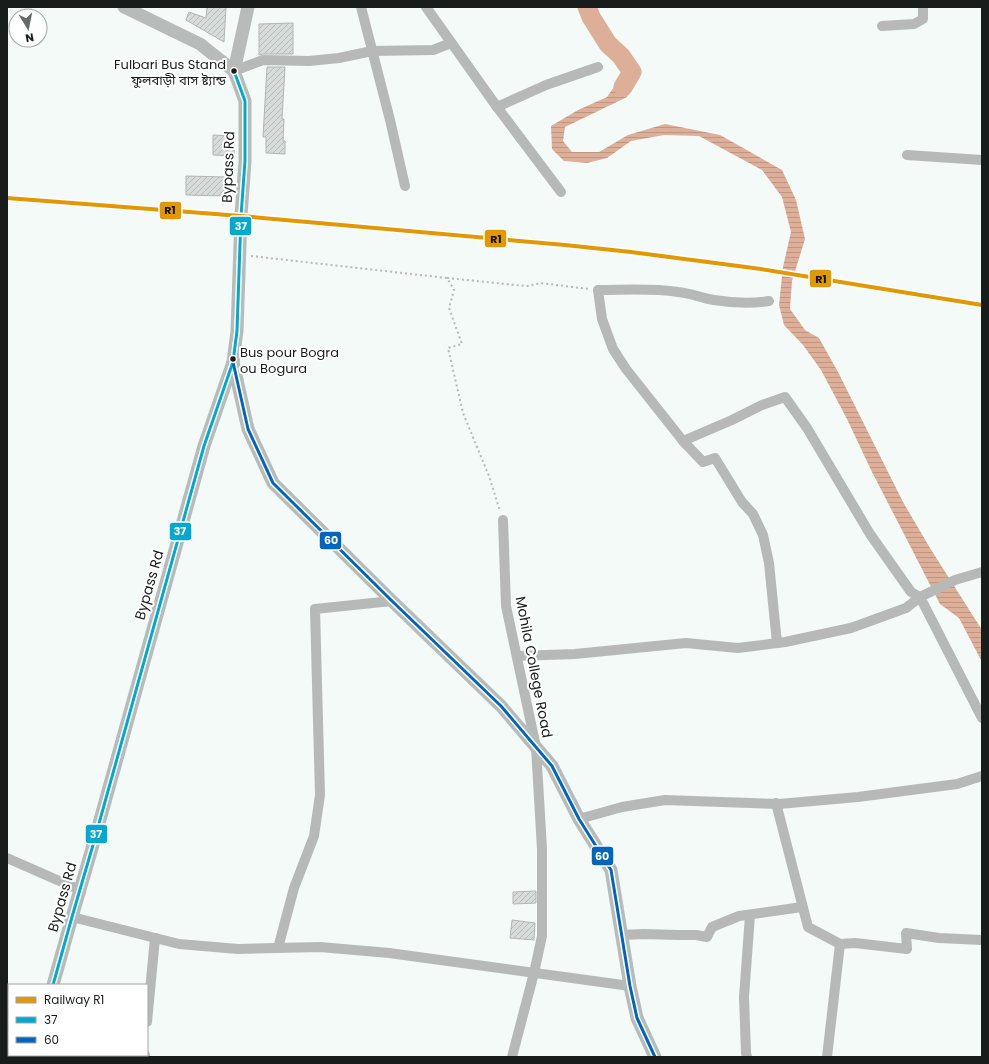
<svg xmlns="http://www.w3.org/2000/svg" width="989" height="1064" font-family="Poppins,'Noto Sans Bengali',sans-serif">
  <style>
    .water { fill: url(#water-rules) }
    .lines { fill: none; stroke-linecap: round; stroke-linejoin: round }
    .river { stroke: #deaf98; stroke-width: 19 }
    .building { fill: url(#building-hatch); stroke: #b2b6b5 }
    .path { stroke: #b6b9b8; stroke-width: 2; stroke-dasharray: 2 3; stroke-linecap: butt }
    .minor { stroke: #b6b9b7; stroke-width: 10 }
    .major { stroke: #b7bbba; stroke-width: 13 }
    .bus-1-casing { stroke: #fff; stroke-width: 6 }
    .bus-2-casing { stroke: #fff; stroke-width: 6 }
    .bus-1 { stroke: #00a9ce; stroke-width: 3 }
    .bus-2 { stroke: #0065bd; stroke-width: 3 }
    .rail-1-casing { stroke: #fff; stroke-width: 7 }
    .rail-1 { stroke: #e19803; stroke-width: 4 }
    .bus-dot { fill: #181c1b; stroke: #fff; stroke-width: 1.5 }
    .labels { text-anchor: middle; stroke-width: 4; stroke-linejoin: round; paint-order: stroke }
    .bus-label { font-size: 13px; fill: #181c1b; stroke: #fff; text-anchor: end }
    .street-label { font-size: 14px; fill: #181c1b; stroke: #fff }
    .line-badge { stroke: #fff; stroke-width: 1.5 }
    .badge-label { font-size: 11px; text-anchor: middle; font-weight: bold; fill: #fff }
    .pale-badge-label { font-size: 11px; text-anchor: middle; font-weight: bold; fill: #111 }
  </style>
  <defs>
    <pattern id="water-rules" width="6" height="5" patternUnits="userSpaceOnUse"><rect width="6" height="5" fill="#deaf98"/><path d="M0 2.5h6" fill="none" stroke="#be9682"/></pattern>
    <pattern id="building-hatch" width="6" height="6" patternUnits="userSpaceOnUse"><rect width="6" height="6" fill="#d6dcda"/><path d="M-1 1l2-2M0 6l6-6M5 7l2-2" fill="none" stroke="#b7bcba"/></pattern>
  </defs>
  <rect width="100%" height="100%" fill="#f3faf8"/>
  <path class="water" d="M636,77L627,97L565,127L563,141L572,152H599L628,135L665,124L720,135L782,170L796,200L805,239L792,281L790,309L805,330L819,338L838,372L903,502L930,548L982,630V662L959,618L940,604L871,470L847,419L821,370L803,345L784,325L779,305L783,267L791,232L782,197L762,170L699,136L664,135L631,141L607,158L587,163L564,161L552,149L551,126L578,110L607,97L619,80Z"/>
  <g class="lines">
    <path class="river" d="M587,7L591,17L608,44L621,56L632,72L623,87"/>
  </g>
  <g class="building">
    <path d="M207,7H226L224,42L186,20L189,12L206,18Z"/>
    <path d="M293,23V54H263L259,55V24Z"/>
    <path d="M267,67H285L282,119H284L283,141H285V154L266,153V137H263Z"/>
    <path d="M213,135L235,136L234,156L213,155Z"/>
    <path d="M186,176L226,177V196L186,195Z"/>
    <path d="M536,891V903L513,904V892Z"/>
    <path d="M512,920L535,923L534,940L510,938Z"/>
  </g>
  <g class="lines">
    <g class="path">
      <path d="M251,256L447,278L454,290L449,308L462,344L448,348L463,413L489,476L500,511"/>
      <path d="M447,278L515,285L528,286L540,283L589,289"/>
    </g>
    <g class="minor">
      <path d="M361,7L390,120L405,186"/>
      <path d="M426,7L497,107L546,85L598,67"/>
      <path d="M882,26L914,24L923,19V7"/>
      <path d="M234,71L263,60L309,61L339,58L372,51L433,50L451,43"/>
      <path d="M497,107L561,192"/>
      <path d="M907,155L982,160"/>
      <path d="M769,301C750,304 733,303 714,300C702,298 690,293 678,292C652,288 625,290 598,290L602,319L613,349L626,369L683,441L703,462L715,458L742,502L753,514L763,535L769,563L777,643"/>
      <path d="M683,441L732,420L762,405L785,397L807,428L870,534L911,592L920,597L982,718"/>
      <path d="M503,520L506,606L536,747L542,849V936L534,973L512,1057"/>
      <path d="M517,656L575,654L686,643L738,648L785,642L851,628L906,608L920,597L955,580L982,572"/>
      <path d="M776,803L808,927L840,944L827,1057"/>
      <path d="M579,819L622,807L665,800L779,804L858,797L957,784L982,776"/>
      <path d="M7,858L80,890"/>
      <path d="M72,917L179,944L238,949L320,947L389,953L630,986"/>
      <path d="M621,935L644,934L678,935H696L707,937L712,927L739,916L802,907"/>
      <path d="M840,944L855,943L907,949L906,933L939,938L982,940"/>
      <path d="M278,948L294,888L314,836L320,795L315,609L392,601"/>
      <path d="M147,1022L155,938"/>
      <path d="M145,1055V1057"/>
      <path d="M747,1057L746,1053L744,997L750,915"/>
    </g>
    <g class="major">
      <path d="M124,7L200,44L234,71"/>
      <path d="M234,71L248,7"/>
      <path d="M233,362L248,429L273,483L392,601L501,706L552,766L579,819L611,870L630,986L637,1018L655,1057"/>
      <path d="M53,985L72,917L93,845L204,446L233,362L237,331L241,216L245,161V101L234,71"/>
      <path d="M34,1057V1055"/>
    </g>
    <g class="bus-1-casing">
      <path id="bus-1" d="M53,985L72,917L93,845L204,446L233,362L237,331L241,216L245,161V101L234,71"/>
    </g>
    <g class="bus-2-casing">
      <path id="bus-2" d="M233,362L248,429L273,483L392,601L501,706L552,766L579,819L611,870L630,986L637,1018L655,1057"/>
    </g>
    <use href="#bus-1" class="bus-1"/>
    <use href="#bus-2" class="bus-2"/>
    <g class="rail-1-casing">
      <path id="rail-1" d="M7,198L241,216L565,245L631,252L761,269L982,305"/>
    </g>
    <use href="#rail-1" class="rail-1"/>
  </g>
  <g class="bus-dot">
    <circle cx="234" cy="71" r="3.5"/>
    <circle cx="233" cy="359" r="3.5"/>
  </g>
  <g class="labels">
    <g class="bus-label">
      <text x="226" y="69">Fulbari Bus Stand<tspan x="226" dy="16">ফুলবাড়ী বাস ষ্ট্যান্ড</tspan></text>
      <text x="240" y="357" text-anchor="start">Bus pour Bogra<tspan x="240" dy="16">ou Bogura</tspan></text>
    </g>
    <g class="street-label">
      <text transform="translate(228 167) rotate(-88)" y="5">Bypass Rd</text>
      <text transform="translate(149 585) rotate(-74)" y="5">Bypass Rd</text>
      <text transform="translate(534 667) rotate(79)" y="5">Mohila College Road</text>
      <text transform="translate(62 897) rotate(-74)" y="5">Bypass Rd</text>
    </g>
  </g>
  <g class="line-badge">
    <rect x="159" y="201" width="23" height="19" rx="4" fill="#e19803"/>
    <rect x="229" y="216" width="23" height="20" rx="4" fill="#00a9ce"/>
    <rect x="484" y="229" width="23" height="19" rx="4" fill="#e19803"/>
    <rect x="809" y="269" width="23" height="19" rx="4" fill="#e19803"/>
    <rect x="169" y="522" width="23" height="19" rx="4" fill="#00a9ce"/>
    <rect x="319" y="531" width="23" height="19" rx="4" fill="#0065bd"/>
    <rect x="85" y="824" width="23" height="20" rx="4" fill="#00a9ce"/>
    <rect x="591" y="846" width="23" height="20" rx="4" fill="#0065bd"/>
  </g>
  <g class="badge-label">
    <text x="241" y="230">37</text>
    <text x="180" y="535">37</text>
    <text x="331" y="544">60</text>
    <text x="96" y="838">37</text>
    <text x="602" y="860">60</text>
  </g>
  <g class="pale-badge-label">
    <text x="170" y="214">R1</text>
    <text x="496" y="243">R1</text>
    <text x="821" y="283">R1</text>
  </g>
  <rect width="989" height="1064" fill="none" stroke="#181c1b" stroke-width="16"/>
  <rect x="8" y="984" width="140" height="72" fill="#ffffff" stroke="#a3a4a4"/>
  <rect x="16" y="997" width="20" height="6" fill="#e19803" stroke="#a3a4a4"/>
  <text x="44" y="1004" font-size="12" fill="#181c1b">Railway R1</text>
  <rect x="16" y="1017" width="20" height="6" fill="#00a9ce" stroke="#a3a4a4"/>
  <text x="44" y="1024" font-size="12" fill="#181c1b">37</text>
  <rect x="16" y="1037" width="20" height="6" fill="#0065bd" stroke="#a3a4a4"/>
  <text x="44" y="1044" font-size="12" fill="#181c1b">60</text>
  <g transform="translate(28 28) rotate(170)"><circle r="19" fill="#ffffff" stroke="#a3a4a4"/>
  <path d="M0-3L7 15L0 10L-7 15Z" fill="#656a68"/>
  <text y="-6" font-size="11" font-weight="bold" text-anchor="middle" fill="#181c1b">N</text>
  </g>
</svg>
